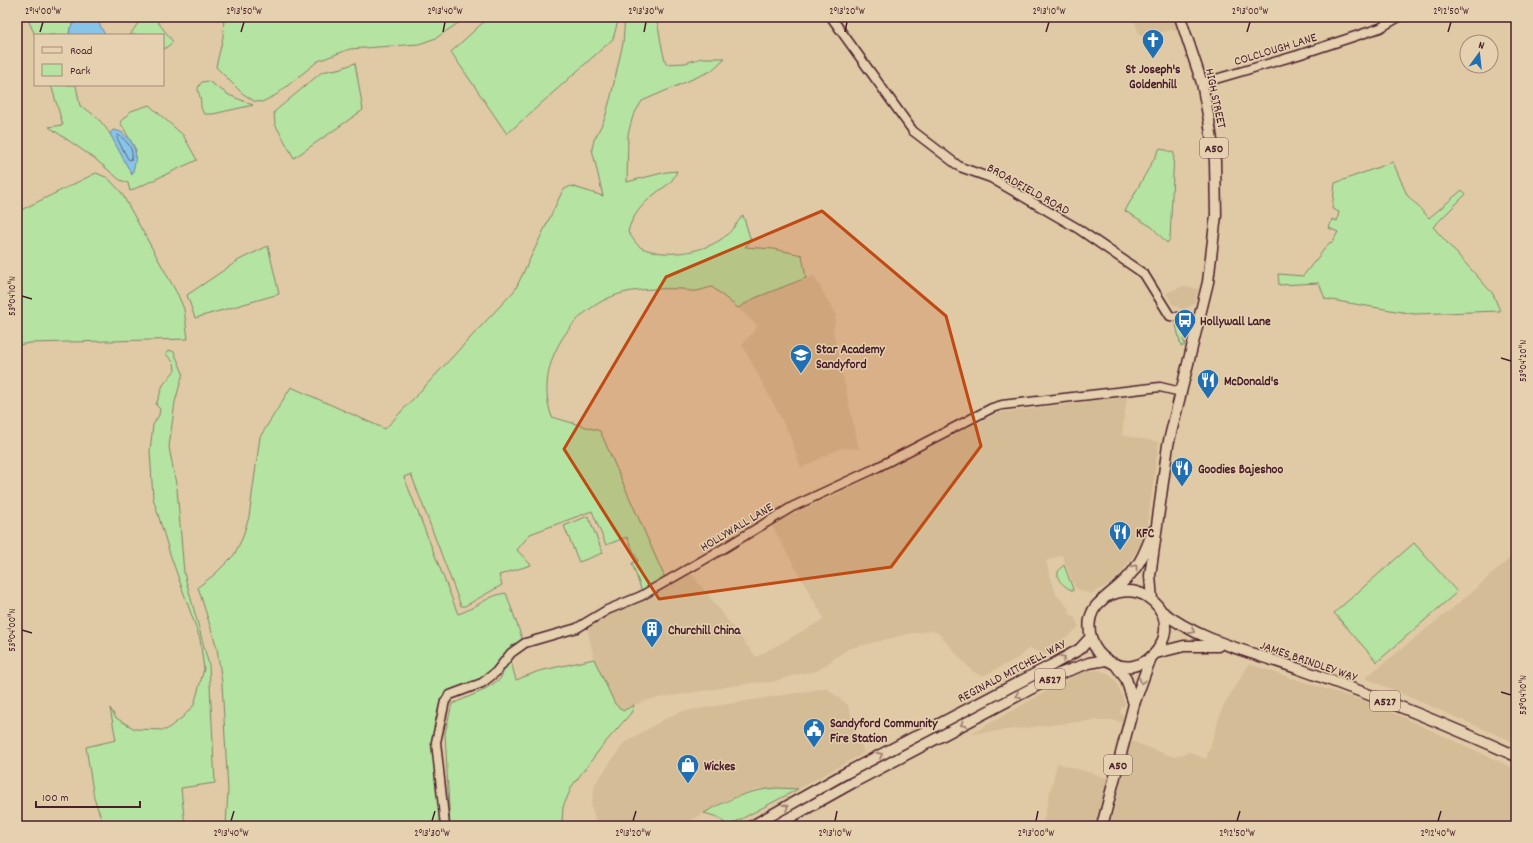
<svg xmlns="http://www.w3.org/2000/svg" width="1533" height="843" font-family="Dekko,sans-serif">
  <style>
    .built { fill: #d4bc97 }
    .green { fill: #b5e3a2; stroke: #808166 }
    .water { fill: #87c5e8; stroke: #6f839c }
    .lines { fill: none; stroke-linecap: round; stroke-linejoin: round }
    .shore { stroke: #626177; stroke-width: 1 }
    .minor-casing { stroke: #4a1f2b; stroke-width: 11 }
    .major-casing { stroke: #4a1f2b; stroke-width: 13 }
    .minor { stroke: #e5d0af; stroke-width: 8 }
    .major { stroke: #e5d0af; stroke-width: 10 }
    .oneway { stroke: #98786d }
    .marked { fill: #c04a14; fill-opacity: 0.2; stroke: #c04a14; stroke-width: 3; stroke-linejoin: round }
    .ticks { fill: none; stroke: #4a1f2b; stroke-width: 1.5 }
    .labels { text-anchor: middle; stroke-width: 3; stroke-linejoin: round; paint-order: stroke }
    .shield { fill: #e5d0af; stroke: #785453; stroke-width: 1 }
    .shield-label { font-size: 12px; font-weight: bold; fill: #4a1f2b }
    .street-label { font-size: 13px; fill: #4a1f2b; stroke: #e5d0af }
    .poi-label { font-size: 13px; font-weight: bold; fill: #4a1f2b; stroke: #e5d0af; text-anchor: start }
    .neatline { fill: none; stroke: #4a1f2b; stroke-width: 1.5 }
    .ticks-label { font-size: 10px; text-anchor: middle; fill: #4a1f2b }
  </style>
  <rect width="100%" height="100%" fill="#e0caa6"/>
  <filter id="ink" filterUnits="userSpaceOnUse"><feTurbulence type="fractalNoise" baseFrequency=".025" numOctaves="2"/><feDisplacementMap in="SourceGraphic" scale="8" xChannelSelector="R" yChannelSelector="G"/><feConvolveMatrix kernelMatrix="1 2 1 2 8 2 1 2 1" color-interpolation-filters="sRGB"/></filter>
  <g filter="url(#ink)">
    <g class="built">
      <path d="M1174,17L1178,29L1140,36L1133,18Z"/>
      <path d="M814,276L836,315L833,331L859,449L841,448L801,468L789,433L742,345L758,326L738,308L755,298Z"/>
      <path d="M1183,286L1199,289L1194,304L1183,310L1172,304L1166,293Z"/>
      <path d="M1127,397L1122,435L1159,442L1147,528L1140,546L1120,575L1108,585L1091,594L1079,590L1074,586L1062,555L1046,561L1056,594L1070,610L1068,612L1075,618L1079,627L1046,655L1029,648L1018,658L985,675H979L972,671L938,633L932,631L908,634L848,649L817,671L799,674L772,682L752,683L652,699L634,705L623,711L615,704L594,659L587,628L607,613L643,599L691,573L756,657L824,619L772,526L793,514L840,493L997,413Z"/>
      <path d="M1516,556V743L1365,678L1459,603L1508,560Z"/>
      <path d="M1249,664L1376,705L1516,769V826H1110L1131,741L1174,757L1189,752L1206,759L1223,706Z"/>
      <path d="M1099,670L1107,673L1116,681L1122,695L1125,705L1121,708L1120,713L1123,715V723L1112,720H1097L971,734L1070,678L1083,672Z"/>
      <path d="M826,688L848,705L864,753L798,789H757L730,798L682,826H602L595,819L591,805L595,784L624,743L663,720L679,712Z"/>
      <path d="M1057,763L1108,778L1095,826H1042Z"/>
    </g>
    <g class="green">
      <path d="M33,17H79L70,28L69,35H35L29,22Z"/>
      <path d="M142,17H154L173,42L163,50V35H130Z"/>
      <path d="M224,17H467L436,38L419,44L350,49L318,61L276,95L262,102L254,101L242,93L216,67L223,37Z"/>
      <path d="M489,17H619L613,39L507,134L451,52Z"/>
      <path d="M625,17H656C660,32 661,49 666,64L685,63L702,58H725L711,71L642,101L633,116L628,134L627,182L666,172L677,171C672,184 666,185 656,193C644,202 631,217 628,232C632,237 637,246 642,248C665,258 700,253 720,240C730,234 736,224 743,215L751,241L745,247L774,249L802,255L806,278L755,298L738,308L712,287C706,288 698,292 691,291C688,291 685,289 682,289C670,288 639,289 627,292C574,303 532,364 552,417L600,431L665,578L642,592L632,563L638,561L627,537L606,545L592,511L530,534L517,550L531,565L499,575L502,585L465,606H461L411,474L404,477L458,614C475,609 488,595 506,593L523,641C506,650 504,662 491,673C478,683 461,686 446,693L443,700L433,753L443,826H226L228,791L222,683L217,648L198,587L215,574L234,555L242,539L249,517L260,437L291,387L385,429L515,290L563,190L571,186L603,196L592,149L594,140L605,118L611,96L623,43Z"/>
      <path d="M355,63L363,110L294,158L275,124L274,112L322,72L342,68Z"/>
      <path d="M208,81L229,95L253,105L213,114H204C199,105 202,105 200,97C198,90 196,89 202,82Z"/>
      <path d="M51,85H76L80,106C107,119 118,148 132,174L136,150L120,122L131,111L149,105L183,135L197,160L130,191L128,183L120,180L94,158L49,127L63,125Z"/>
      <path d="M1160,148L1174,153L1170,239L1167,243L1152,227L1125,211Z"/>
      <path d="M1393,162L1407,195L1429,218L1462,190L1466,194L1433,227L1493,294L1500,311L1414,314L1325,299L1319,283L1279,285L1278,274L1303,276L1330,242L1332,243L1338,232L1329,228L1332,219L1337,221L1339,212L1332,209L1335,183Z"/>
      <path d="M96,173L108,178L121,192L178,295L184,309L188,339L31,343L17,345V212Z"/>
      <path d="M268,246L279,294L195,318L187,295L239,260Z"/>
      <path d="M1176,325H1183L1187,328L1186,338L1184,337L1183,341L1185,342L1184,346H1181Z"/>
      <path d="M169,350L174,352L183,373L175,402L169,447L177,489L184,573L209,665L215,783L181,788L185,826H104L94,798L86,747L116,740L110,708L116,718L135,729L166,730L183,717L194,705L204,669L200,639L170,554L153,498L150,451L153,425L159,415L160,409L156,405L163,385L175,370L174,363L166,354Z"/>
      <path d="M588,516L603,553L579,562L564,526Z"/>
      <path d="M1414,543L1457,592L1377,662L1334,613Z"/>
      <path d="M1064,565L1073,589V591C1062,585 1050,576 1064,565Z"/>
      <path d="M510,658L516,680L539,671L594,659L615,704L623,711L634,705L631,713L603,745L572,786L563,807L562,822L568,826H450L445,733L452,704L482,691L500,679Z"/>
      <path d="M777,788L798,789L728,826L718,817L704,813C729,799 748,790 777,788Z"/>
    </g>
    <g class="water">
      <path d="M79,17H96L105,35H69L70,28Z"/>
      <path d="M113,130C120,131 122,132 127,137C139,149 136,160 132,175L110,134Z"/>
    </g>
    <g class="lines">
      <path class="shore" d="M118,135C127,140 135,150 131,160L128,159L117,138Z"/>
      <g class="minor-casing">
        <g id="minor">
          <path d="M831,17L913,131L960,167L991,178L1077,228L1144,274L1170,316L1200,320"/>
          <path d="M1202,83L1298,55L1380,28L1399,17"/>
          <path d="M445,826L436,742L445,701L450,695L482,683L496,672L511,653L525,643L577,628L607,610L641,596L726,547L792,507L872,470L992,408L1002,405L1160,387L1181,392"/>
        </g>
      </g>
      <g class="major-casing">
        <g id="major">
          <path d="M1108,596C1121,590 1134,589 1146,596C1193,625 1144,691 1103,657C1089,645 1084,620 1097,605C1107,595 1119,587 1129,576C1141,563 1147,547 1153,531"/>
          <path d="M1152,600L1150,576L1168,445L1208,282L1216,215L1215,161L1209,120L1202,83L1180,17"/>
          <path d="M1161,611C1203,643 1253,652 1302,670C1375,696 1446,724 1516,756"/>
          <path d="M1156,653L1184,646H1218"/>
          <path d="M1115,664L1126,679L1134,704"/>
          <path d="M752,826L846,773L1052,665L1080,649L1091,637"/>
          <path d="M775,826L852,783L1059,674L1089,663L1106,660"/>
          <path d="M1102,826L1134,704L1151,657"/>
        </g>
      </g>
      <use href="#minor" class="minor"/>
      <use href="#major" class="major"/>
    </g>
    <defs><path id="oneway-chevron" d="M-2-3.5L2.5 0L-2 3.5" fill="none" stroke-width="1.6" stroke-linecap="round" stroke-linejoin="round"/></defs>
    <g class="oneway">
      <use href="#oneway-chevron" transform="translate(1135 567) rotate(-54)"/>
      <use href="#oneway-chevron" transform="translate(1192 631) rotate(28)"/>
      <use href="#oneway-chevron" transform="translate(1063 658) rotate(-30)"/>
      <use href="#oneway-chevron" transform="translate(1142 681) rotate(111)"/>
      <use href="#oneway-chevron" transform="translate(1018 695) rotate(153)"/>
      <use href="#oneway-chevron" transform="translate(963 724) rotate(152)"/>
      <use href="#oneway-chevron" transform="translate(880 755) rotate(-28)"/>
      <use href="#oneway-chevron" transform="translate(786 807) rotate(-29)"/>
    </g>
  </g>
  <path class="marked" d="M822,211L946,316L981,446L891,567L659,599L564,449L666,277Z"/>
  <path class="ticks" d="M40,32L43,22M241,32L244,22M443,32L445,22M644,32L646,22M845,32L847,22M1046,32L1049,22M1247,32L1250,22M1448,32L1451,22M22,296L32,299M1501,358L1511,361M22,630L32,633M1501,692L1511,695M231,821L234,811M432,821L435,811M633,821L636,811M835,821L837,811M1036,821L1038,811M1237,821L1240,811M1438,821L1441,811"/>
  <defs>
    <g id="church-pin" transform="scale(1.15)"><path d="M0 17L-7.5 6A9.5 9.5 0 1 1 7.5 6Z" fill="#1f6fb2" stroke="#e5d0af"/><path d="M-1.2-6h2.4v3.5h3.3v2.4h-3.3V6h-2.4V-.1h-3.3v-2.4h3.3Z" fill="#fff"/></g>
    <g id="bus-pin" transform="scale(1.15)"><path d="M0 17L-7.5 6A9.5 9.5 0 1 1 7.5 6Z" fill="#1f6fb2" stroke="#e5d0af"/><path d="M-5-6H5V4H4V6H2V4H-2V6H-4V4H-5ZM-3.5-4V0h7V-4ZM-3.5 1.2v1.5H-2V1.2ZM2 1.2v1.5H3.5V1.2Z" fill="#fff"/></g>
    <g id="school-pin" transform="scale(1.15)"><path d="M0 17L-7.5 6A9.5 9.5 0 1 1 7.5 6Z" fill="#1f6fb2" stroke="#e5d0af"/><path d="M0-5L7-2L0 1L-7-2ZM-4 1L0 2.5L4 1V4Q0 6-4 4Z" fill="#fff"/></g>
    <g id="restaurant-pin" transform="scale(1.15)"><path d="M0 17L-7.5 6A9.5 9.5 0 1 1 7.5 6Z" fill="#1f6fb2" stroke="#e5d0af"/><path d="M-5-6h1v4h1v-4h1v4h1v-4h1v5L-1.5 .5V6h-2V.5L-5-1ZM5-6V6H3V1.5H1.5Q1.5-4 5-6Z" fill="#fff"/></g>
    <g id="building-pin" transform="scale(1.15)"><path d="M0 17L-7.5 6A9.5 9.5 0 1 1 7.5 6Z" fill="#1f6fb2" stroke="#e5d0af"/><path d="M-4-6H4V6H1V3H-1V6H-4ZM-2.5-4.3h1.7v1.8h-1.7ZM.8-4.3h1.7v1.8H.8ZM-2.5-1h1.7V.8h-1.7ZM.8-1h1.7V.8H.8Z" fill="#fff"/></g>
    <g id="civic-pin" transform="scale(1.15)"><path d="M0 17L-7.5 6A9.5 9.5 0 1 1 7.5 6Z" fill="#1f6fb2" stroke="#e5d0af"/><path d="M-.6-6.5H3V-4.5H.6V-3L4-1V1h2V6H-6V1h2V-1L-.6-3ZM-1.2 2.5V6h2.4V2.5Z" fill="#fff"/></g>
    <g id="shop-pin" transform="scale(1.15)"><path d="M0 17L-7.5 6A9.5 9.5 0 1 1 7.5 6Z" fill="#1f6fb2" stroke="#e5d0af"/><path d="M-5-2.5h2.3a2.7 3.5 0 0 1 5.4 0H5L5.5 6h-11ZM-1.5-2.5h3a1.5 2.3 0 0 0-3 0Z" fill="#fff"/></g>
  </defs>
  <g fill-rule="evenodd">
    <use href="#church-pin" x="1153" y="40"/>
    <use href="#bus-pin" x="1185" y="320"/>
    <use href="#school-pin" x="801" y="355"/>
    <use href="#restaurant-pin" x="1208" y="380"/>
    <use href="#restaurant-pin" x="1182" y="468"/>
    <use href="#restaurant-pin" x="1120" y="532"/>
    <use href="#building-pin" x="652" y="629"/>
    <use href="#civic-pin" x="814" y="729"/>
    <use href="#shop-pin" x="688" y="765"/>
  </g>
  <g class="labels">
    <g class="shield">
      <rect x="1200" y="138" width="28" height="20" rx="3"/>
      <rect x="1035" y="669" width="30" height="20" rx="3"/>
      <rect x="1370" y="691" width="30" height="20" rx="3"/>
      <rect x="1104" y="755" width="28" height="20" rx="3"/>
    </g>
    <g class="shield-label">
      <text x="1214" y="152">A50</text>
      <text x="1050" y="683">A527</text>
      <text x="1385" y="705">A527</text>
      <text x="1118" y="769">A50</text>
    </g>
    <g class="street-label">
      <text transform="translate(1275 48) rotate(-17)" y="5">COLCLOUGH LANE</text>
      <text transform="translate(1217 98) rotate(78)" y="5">HIGH STREET</text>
      <text transform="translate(1029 188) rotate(29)" y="5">BROADFIELD ROAD</text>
      <text transform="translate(736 526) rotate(-31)" y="5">HOLLYWALL LANE</text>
      <text transform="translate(1309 660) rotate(19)" y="5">JAMES BRINDLEY WAY</text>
      <text transform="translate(1011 670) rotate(-28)" y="5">REGINALD MITCHELL WAY</text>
    </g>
    <g class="poi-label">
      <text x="1153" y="73" text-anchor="middle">St Joseph's<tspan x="1153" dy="15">Goldenhill</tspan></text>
      <text x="1200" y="325">Hollywall Lane</text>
      <text x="816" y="353">Star Academy<tspan x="816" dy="15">Sandyford</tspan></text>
      <text x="1224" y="385">McDonald's</text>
      <text x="1198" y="473">Goodies Bajeshoo</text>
      <text x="1136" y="537">KFC</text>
      <text x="668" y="634">Churchill China</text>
      <text x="830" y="727">Sandyford Community<tspan x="830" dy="15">Fire Station</tspan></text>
      <text x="704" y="770">Wickes</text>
    </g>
  </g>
  <rect width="1533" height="843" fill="none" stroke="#e5d0af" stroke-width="44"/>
  <rect x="34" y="34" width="130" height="52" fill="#e5d0af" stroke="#a7897a"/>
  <rect x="42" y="47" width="20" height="6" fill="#e5d0af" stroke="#a7897a"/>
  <text x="70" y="54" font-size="12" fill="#4a1f2b">Road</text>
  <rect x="42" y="64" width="20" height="12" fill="#b5e3a2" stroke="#a7897a"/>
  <text x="70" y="74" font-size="12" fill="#4a1f2b">Park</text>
  <g transform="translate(1479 54) rotate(15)"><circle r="19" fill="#e5d0af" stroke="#a7897a"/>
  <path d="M0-3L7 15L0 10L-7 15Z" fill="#1f6fb2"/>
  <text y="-6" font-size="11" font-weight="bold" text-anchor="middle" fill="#4a1f2b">N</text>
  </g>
  <path d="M36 801v6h104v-6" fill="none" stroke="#4a1f2b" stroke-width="2"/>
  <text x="42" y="801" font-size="12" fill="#4a1f2b" stroke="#e5d0af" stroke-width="3" paint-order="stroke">100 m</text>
  <rect x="22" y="22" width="1489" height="799" class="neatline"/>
  <g class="ticks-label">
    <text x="43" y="14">2°14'00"W</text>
    <text x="244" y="14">2°13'50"W</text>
    <text x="445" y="14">2°13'40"W</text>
    <text x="646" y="14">2°13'30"W</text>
    <text x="847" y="14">2°13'20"W</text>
    <text x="1049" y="14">2°13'10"W</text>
    <text x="1250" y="14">2°13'00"W</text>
    <text x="1451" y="14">2°12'50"W</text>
    <text transform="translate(11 296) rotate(-90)" y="4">53°04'10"N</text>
    <text transform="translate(1522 361) rotate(-90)" y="4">53°04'20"N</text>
    <text transform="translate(11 630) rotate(-90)" y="4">53°04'00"N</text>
    <text transform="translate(1522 695) rotate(-90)" y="4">53°04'10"N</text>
    <text x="231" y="836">2°13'40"W</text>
    <text x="432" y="836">2°13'30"W</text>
    <text x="633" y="836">2°13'20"W</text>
    <text x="835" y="836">2°13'10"W</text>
    <text x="1036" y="836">2°13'00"W</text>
    <text x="1237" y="836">2°12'50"W</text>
    <text x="1438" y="836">2°12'40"W</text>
  </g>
</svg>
